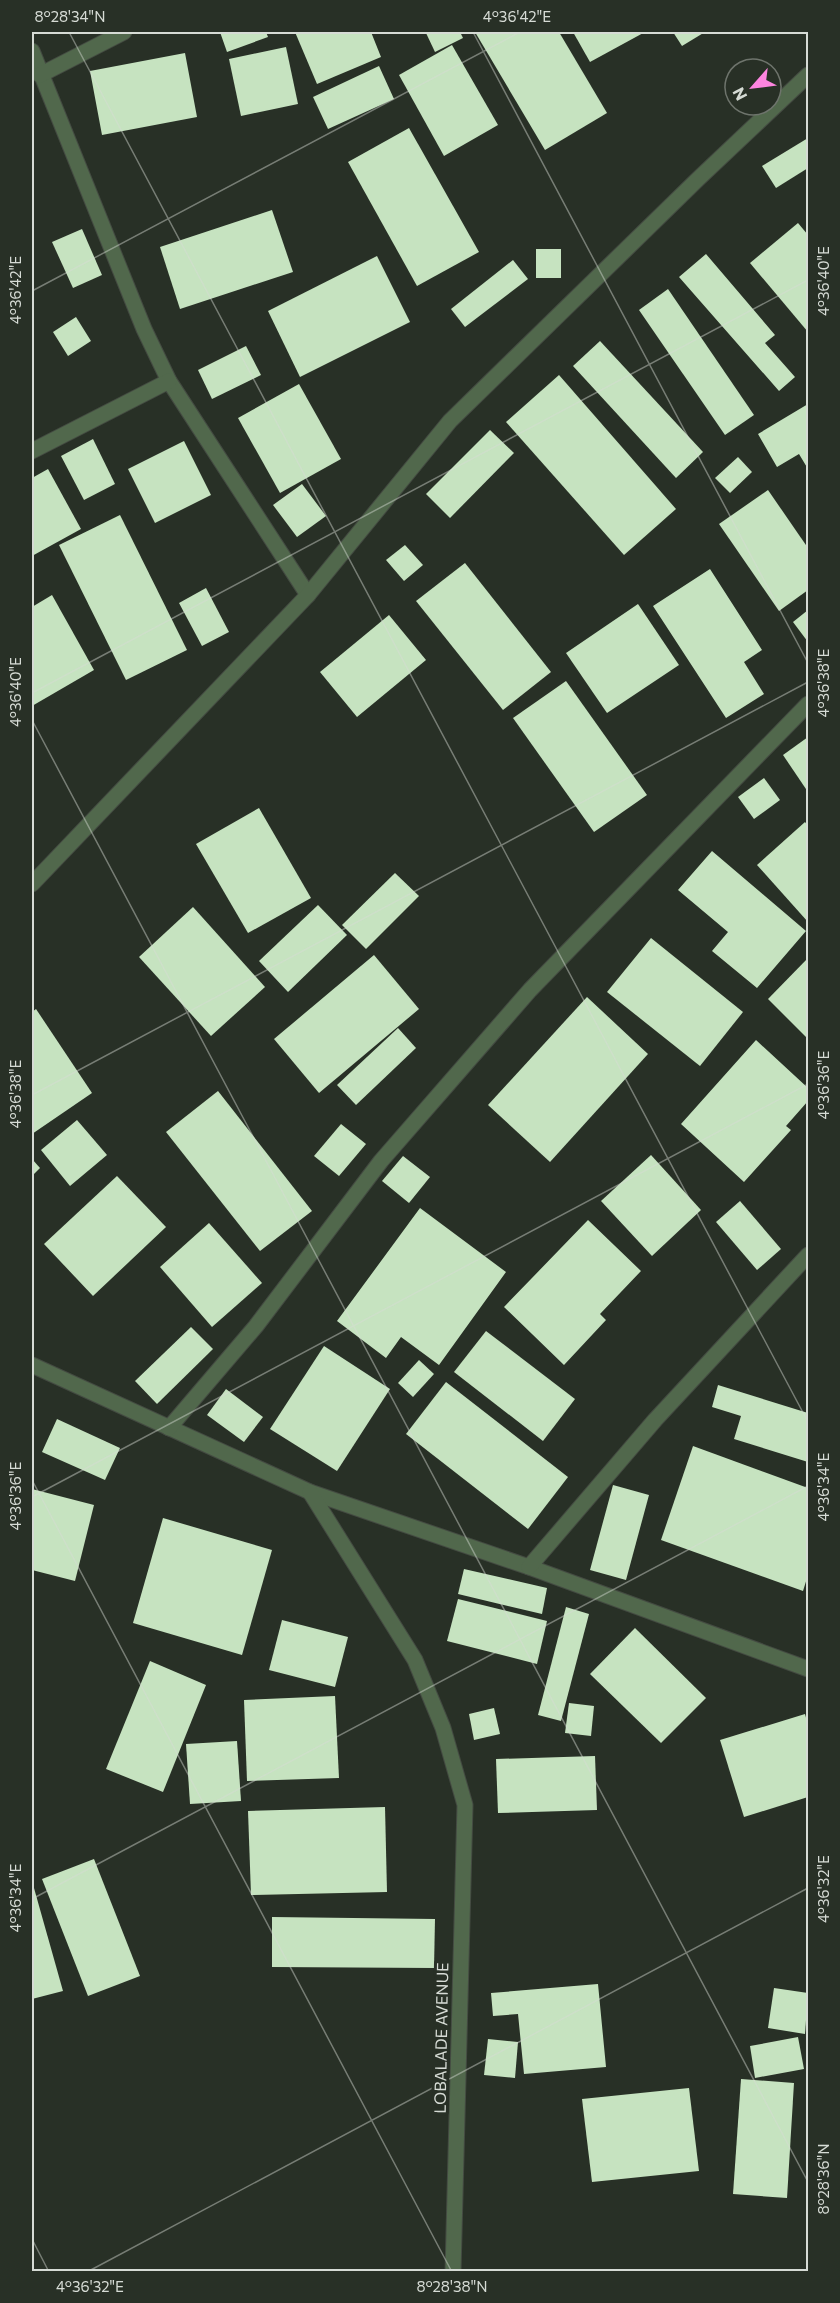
<svg xmlns="http://www.w3.org/2000/svg" width="840" height="2303" font-family="Commissioner,sans-serif">
  <style>
    .building { fill: #c6e3c0 }
    .lines { fill: none; stroke-linecap: round; stroke-linejoin: round }
    .street-casing { stroke: #444b42; stroke-width: 17 }
    .street { stroke: #51684c; stroke-width: 15 }
    .ticks { fill: none; stroke: #d6dbd5; stroke-width: 1.5; stroke-opacity: 0.45 }
    .labels { text-anchor: middle; stroke-width: 6; stroke-linejoin: round; paint-order: stroke }
    .street-label { font-size: 16px; fill: #d6dbd5; stroke: #283026 }
    .neatline { fill: none; stroke: #d6dbd5; stroke-width: 2 }
    .ticks-label { font-size: 15px; text-anchor: middle; fill: #d6dbd5 }
  </style>
  <rect width="100%" height="100%" fill="#283026"/>
  <g class="building">
    <path d="M220,32H266L268,37L227,52Z"/>
    <path d="M295,32H371L381,57L317,84Z"/>
    <path d="M430,32H460L463,38L435,52L426,33Z"/>
    <path d="M475,32H559L607,113L545,150Z"/>
    <path d="M573,32H645L590,62Z"/>
    <path d="M673,32H705L682,46Z"/>
    <path d="M452,45L498,125L444,156L399,75Z"/>
    <path d="M286,47L298,104L241,116L229,59Z"/>
    <path d="M185,53L197,117L102,135L90,71Z"/>
    <path d="M379,66L394,99L328,129L313,97Z"/>
    <path d="M409,128L479,252L417,286L348,162Z"/>
    <path d="M808,138V168L776,188L762,166Z"/>
    <path d="M272,210L293,272L180,309L160,247Z"/>
    <path d="M798,223L808,235V332L750,263Z"/>
    <path d="M82,229L102,275L73,288L52,242Z"/>
    <rect x="536" y="249" width="25" height="29"/>
    <path d="M706,254L775,335L765,343L795,377L779,391L679,277Z"/>
    <path d="M377,256L410,322L300,377L268,311Z"/>
    <path d="M513,260L528,279L465,327L451,309Z"/>
    <path d="M668,289L754,415L725,435L639,310Z"/>
    <path d="M76,317L91,341L68,356L53,332Z"/>
    <path d="M600,341L703,452L676,478L573,366Z"/>
    <path d="M246,346L261,375L212,399L198,370Z"/>
    <path d="M559,375L676,509L624,555L506,422Z"/>
    <path d="M299,384L341,459L280,493L238,418Z"/>
    <path d="M808,404V469L799,454L777,467L758,434Z"/>
    <path d="M490,430L514,453L450,518L426,494Z"/>
    <path d="M93,439L115,484L84,500L61,456Z"/>
    <path d="M184,441L211,495L155,523L128,469Z"/>
    <path d="M738,457L752,472L730,493L715,478Z"/>
    <path d="M48,469L81,529L32,556V478Z"/>
    <path d="M302,484L326,516L297,537L273,505Z"/>
    <path d="M768,490L808,548V590L779,611L719,524Z"/>
    <path d="M120,515L187,650L126,680L59,545Z"/>
    <path d="M405,545L423,565L404,581L386,560Z"/>
    <path d="M465,563L551,672L503,710L416,601Z"/>
    <path d="M710,569L762,650L744,662L764,694L726,718L653,606Z"/>
    <path d="M206,588L229,632L202,646L179,603Z"/>
    <path d="M52,595L94,670L32,706V607Z"/>
    <path d="M638,604L679,665L607,713L566,653Z"/>
    <path d="M808,610V642L793,622Z"/>
    <path d="M389,615L426,660L357,717L320,672Z"/>
    <path d="M566,681L647,795L594,832L513,718Z"/>
    <path d="M808,737V792L783,755Z"/>
    <path d="M764,778L780,800L754,819L738,797Z"/>
    <path d="M259,808L311,898L248,933L196,844Z"/>
    <path d="M805,822L808,826V922L757,865Z"/>
    <path d="M712,851L806,931L757,988L712,951L728,932L678,890Z"/>
    <path d="M395,873L419,896L366,949L342,925Z"/>
    <path d="M318,905L347,935L288,992L259,961Z"/>
    <path d="M193,907L265,987L211,1036L139,957Z"/>
    <path d="M651,938L743,1012L700,1066L607,992Z"/>
    <path d="M374,955L419,1009L319,1093L274,1039Z"/>
    <path d="M808,958V1039L768,999Z"/>
    <path d="M587,997L648,1054L550,1162L488,1105Z"/>
    <path d="M36,1009L92,1093L32,1134V1012Z"/>
    <path d="M398,1028L416,1048L356,1105L337,1085Z"/>
    <path d="M756,1040L808,1088V1101L786,1126L791,1130L744,1182L681,1124Z"/>
    <path d="M218,1091L312,1211L260,1251L166,1132Z"/>
    <path d="M77,1120L107,1155L70,1186L41,1150Z"/>
    <path d="M341,1124L366,1144L339,1176L314,1156Z"/>
    <path d="M651,1155L701,1210L652,1256L601,1201Z"/>
    <path d="M403,1156L430,1177L409,1203L382,1181Z"/>
    <path d="M32,1159L40,1168L32,1176Z"/>
    <path d="M117,1176L166,1227L93,1296L44,1244Z"/>
    <path d="M740,1201L781,1249L757,1270L716,1222Z"/>
    <path d="M420,1208L506,1272L439,1365L401,1337L386,1358L337,1321Z"/>
    <path d="M588,1220L641,1271L600,1314L606,1320L564,1365L504,1307Z"/>
    <path d="M209,1223L262,1283L212,1327L160,1267Z"/>
    <path d="M191,1327L213,1349L157,1404L135,1381Z"/>
    <path d="M486,1331L575,1399L543,1441L454,1372Z"/>
    <path d="M324,1346L390,1389L337,1471L270,1429Z"/>
    <path d="M419,1360L434,1374L413,1397L398,1383Z"/>
    <path d="M446,1382L568,1477L528,1529L406,1434Z"/>
    <path d="M718,1385L808,1413V1462L734,1439L741,1416L712,1407Z"/>
    <path d="M226,1389L263,1417L244,1442L207,1415Z"/>
    <path d="M57,1419L120,1448L105,1480L42,1452Z"/>
    <path d="M693,1446L808,1488V1575L803,1591L661,1540Z"/>
    <path d="M613,1485L649,1495L626,1580L590,1570Z"/>
    <path d="M32,1489L94,1505L75,1581L32,1570Z"/>
    <path d="M163,1518L272,1550L242,1655L133,1623Z"/>
    <path d="M464,1569L547,1588L542,1614L458,1594Z"/>
    <path d="M458,1599L547,1621L537,1664L447,1641Z"/>
    <path d="M566,1607L589,1614L561,1721L538,1715Z"/>
    <path d="M282,1620L348,1637L335,1687L269,1670Z"/>
    <path d="M635,1628L706,1698L661,1743L590,1674Z"/>
    <path d="M150,1661L206,1685L163,1792L106,1769Z"/>
    <path d="M335,1696L339,1778L247,1781L244,1700Z"/>
    <path d="M569,1703L594,1706L591,1736L565,1733Z"/>
    <path d="M494,1708L500,1734L474,1740L469,1714Z"/>
    <path d="M805,1714L808,1725V1797L744,1817L720,1740Z"/>
    <path d="M237,1741L241,1801L190,1804L186,1744Z"/>
    <path d="M595,1756L597,1810L498,1813L496,1759Z"/>
    <path d="M385,1807L387,1892L251,1895L248,1811Z"/>
    <path d="M94,1859L140,1976L88,1996L42,1879Z"/>
    <path d="M32,1881L63,1991L32,1999Z"/>
    <path d="M272,1917L435,1919L434,1968L272,1967Z"/>
    <path d="M598,1984L606,2067L524,2074L518,2014L493,2016L491,1993Z"/>
    <path d="M774,1988L808,1993L805,2034L768,2028Z"/>
    <path d="M798,2037L804,2069L755,2078L750,2046Z"/>
    <path d="M488,2039L518,2042L515,2078L484,2075Z"/>
    <path d="M741,2079L794,2083L787,2198L733,2194Z"/>
    <path d="M689,2088L699,2171L592,2182L582,2099Z"/>
  </g>
  <g class="lines">
    <g class="street-casing">
      <g id="street">
        <path d="M32,51L144,329L169,381L308,595"/>
        <path d="M40,75L124,32"/>
        <path d="M32,451L169,381"/>
        <path d="M32,884L308,595L450,421L698,179L808,75"/>
        <path d="M32,1365L310,1492L529,1567L808,1669"/>
        <path d="M169,1428L256,1326L381,1161L530,990L808,704"/>
        <path d="M310,1492L415,1660L443,1728L465,1805L453,2272"/>
        <path d="M529,1567L655,1420L808,1255"/>
      </g>
    </g>
    <use href="#street" class="street"/>
  </g>
  <path class="ticks" d="M69,32L808,1422M473,32L808,663M32,291L520,32M32,693L808,280M32,720L808,2182M32,1095L808,682M32,1480L452,2272M32,1497L808,1084M32,1899L808,1486M32,2239L49,2272M87,2272L808,1888"/>
  <g class="labels">
    <g class="street-label">
      <text transform="translate(441 2038) rotate(-89)" y="6">LOBALADE AVENUE</text>
    </g>
  </g>
  <rect width="840" height="2303" fill="none" stroke="#283026" stroke-width="66"/>
  <g transform="translate(753 87) rotate(242)"><circle r="28" fill="#283026" stroke="#6e746c" stroke-width="1.5"/>
  <path d="M0-4.5L10 22L0 15L-10 22Z" fill="#fe85e0"/>
  <text y="-9" font-size="16" font-weight="bold" text-anchor="middle" fill="#d6dbd5">N</text>
  </g>
  <rect x="33" y="33" width="774" height="2237" class="neatline"/>
  <g class="ticks-label">
    <text x="70" y="22">8°28'34"N</text>
    <text x="517" y="22">4°36'42"E</text>
    <text transform="translate(824 281) rotate(-90)" y="5">4°36'40"E</text>
    <text transform="translate(16 290) rotate(-90)" y="5">4°36'42"E</text>
    <text transform="translate(824 683) rotate(-90)" y="5">4°36'38"E</text>
    <text transform="translate(16 692) rotate(-90)" y="5">4°36'40"E</text>
    <text transform="translate(824 1085) rotate(-90)" y="5">4°36'36"E</text>
    <text transform="translate(16 1094) rotate(-90)" y="5">4°36'38"E</text>
    <text transform="translate(824 1487) rotate(-90)" y="5">4°36'34"E</text>
    <text transform="translate(16 1496) rotate(-90)" y="5">4°36'36"E</text>
    <text transform="translate(824 1889) rotate(-90)" y="5">4°36'32"E</text>
    <text transform="translate(16 1898) rotate(-90)" y="5">4°36'34"E</text>
    <text transform="translate(824 2179) rotate(-90)" y="5">8°28'36"N</text>
    <text x="90" y="2292">4°36'32"E</text>
    <text x="452" y="2292">8°28'38"N</text>
  </g>
</svg>
